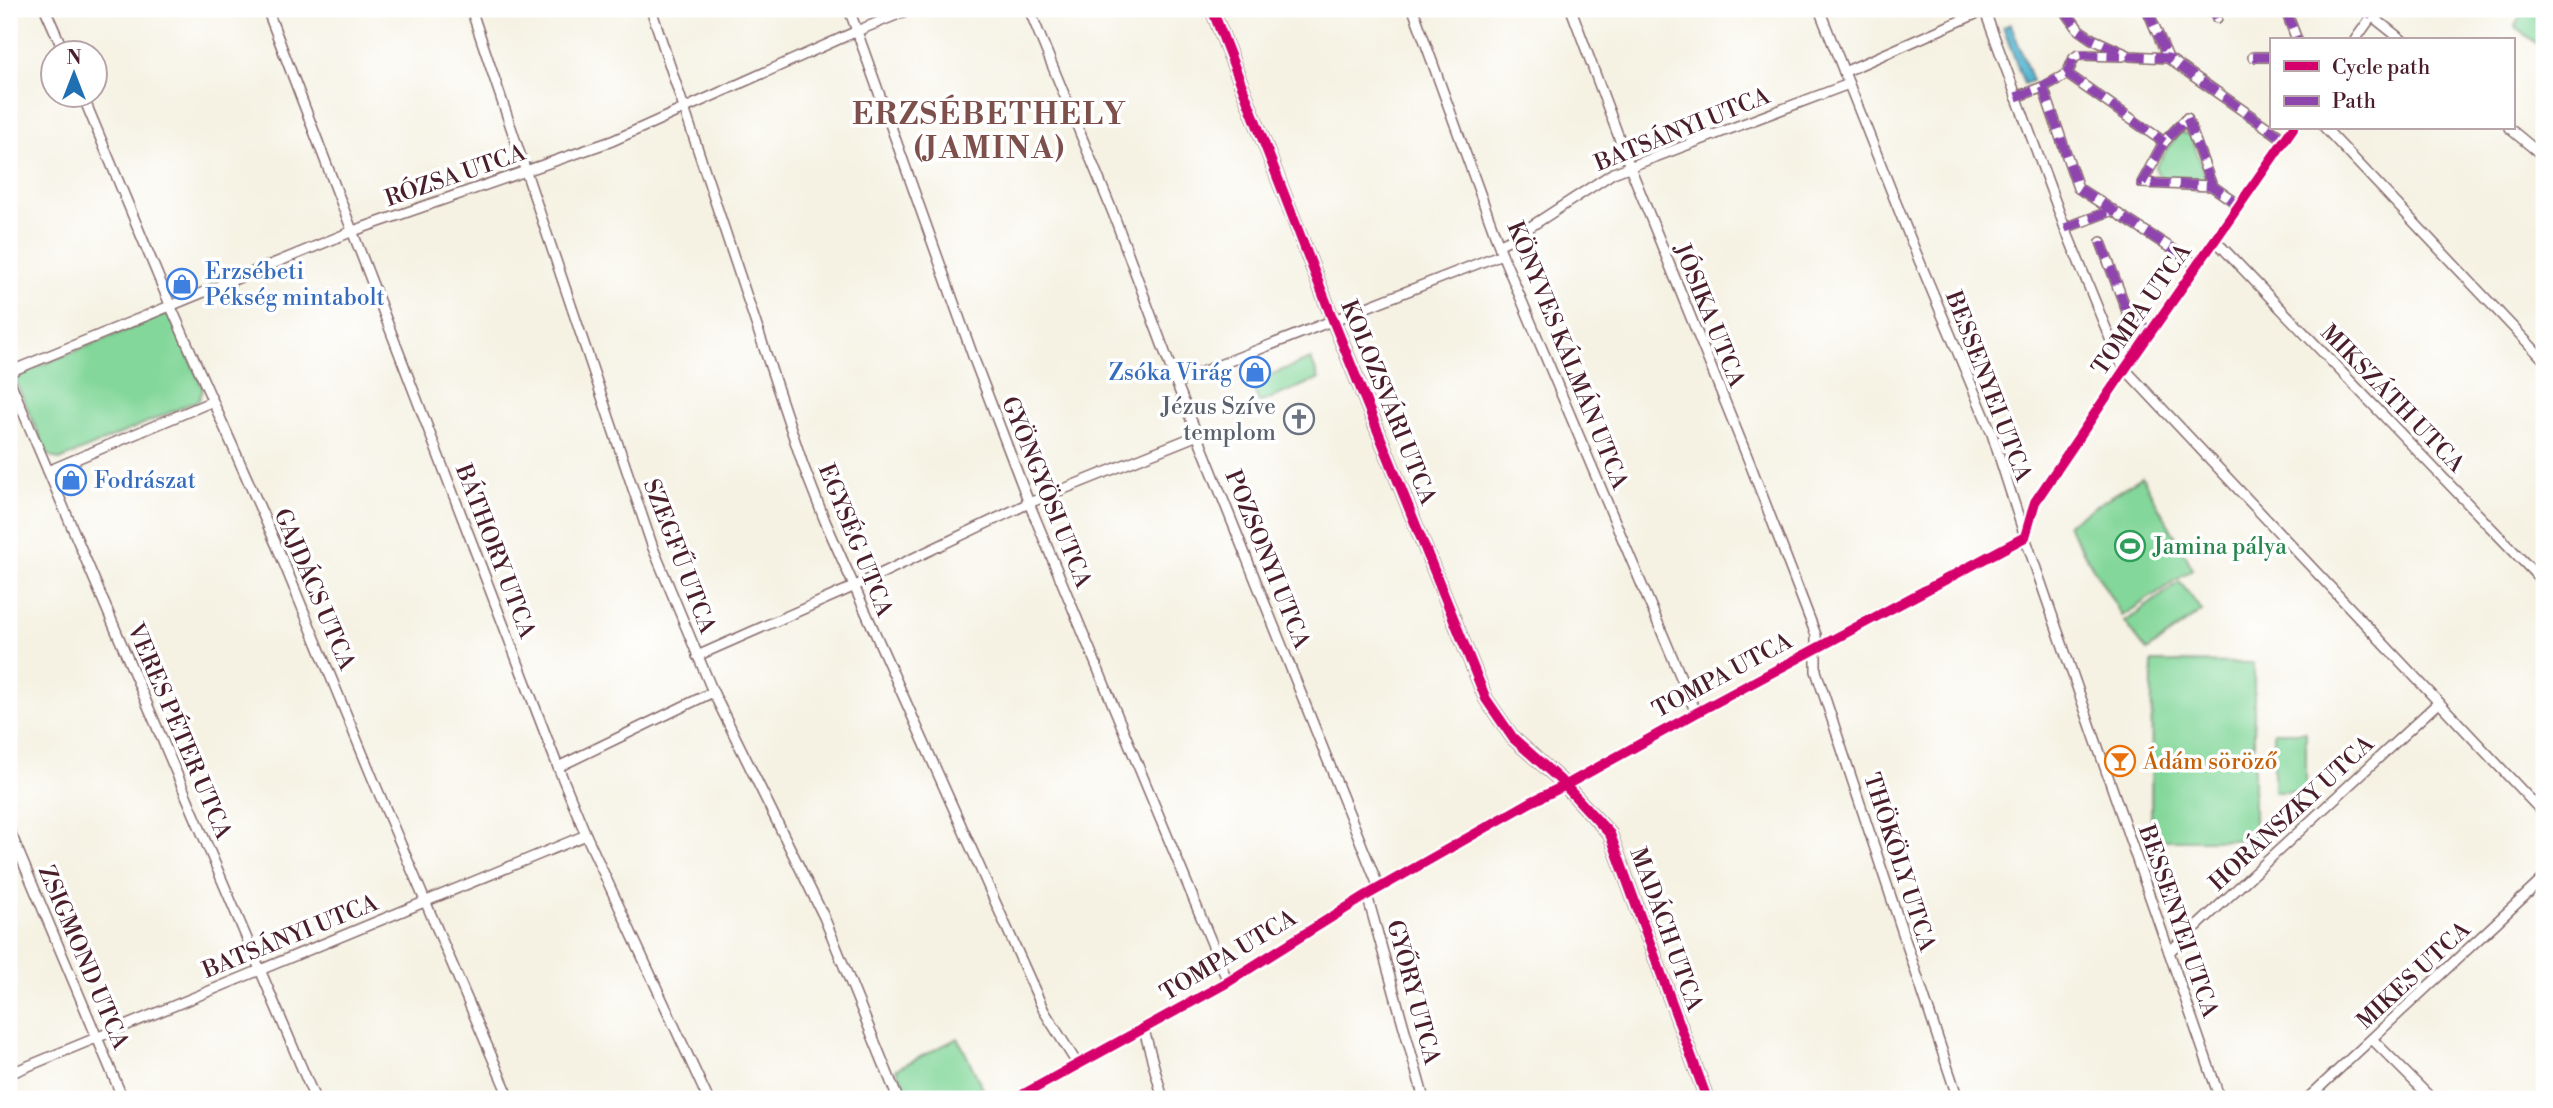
<svg xmlns="http://www.w3.org/2000/svg" width="2553" height="1108" font-family="'Libre Bodoni',serif">
  <style>
    .green { fill: #83d79a; stroke: #667b62; stroke-width: 2 }
    .water { fill: #52b7d1; stroke: #4e6b7e; stroke-width: 2 }
    .lines { fill: none; stroke-linecap: round; stroke-linejoin: round }
    .street-casing { stroke: #86696b; stroke-width: 12 }
    .secondary-casing { stroke: #86696b; stroke-width: 16 }
    .street { stroke: #fff; stroke-width: 9 }
    .secondary { stroke: #fae7c3; stroke-width: 12 }
    .quiet { stroke: #8e44ad; stroke-width: 9; stroke-dasharray: 18 9; stroke-linecap: butt }
    .cycleway-casing { stroke: #fff; stroke-width: 15 }
    .cycleway { stroke: #d6006c; stroke-width: 10 }
    .labels { text-anchor: middle; stroke-width: 7; stroke-linejoin: round; paint-order: stroke }
    .street-label { font-size: 23px; fill: #4a1f2b; stroke: #fff }
    .shop-label { font-size: 23px; fill: #366cbe; stroke: #fff; text-anchor: start }
    .worship-label { font-size: 23px; fill: #5b616d; stroke: #fff; text-anchor: end }
    .leisure-label { font-size: 23px; fill: #27864d; stroke: #fff; text-anchor: start }
    .food-label { font-size: 23px; fill: #c56008; stroke: #fff; text-anchor: start }
    .district-label { font-size: 30px; font-weight: bold; letter-spacing: 2px; fill: #7e504c; stroke: #fff }
  </style>
  <rect width="100%" height="100%" fill="#fff"/>
  <filter id="ink" filterUnits="userSpaceOnUse"><feTurbulence type="fractalNoise" baseFrequency=".0143" numOctaves="2"/><feDisplacementMap in="SourceGraphic" scale="14" xChannelSelector="R" yChannelSelector="G"/><feConvolveMatrix kernelMatrix="1 2 1 2 8 2 1 2 1" color-interpolation-filters="sRGB"/></filter>
  <filter id="wash" filterUnits="userSpaceOnUse"><feTurbulence type="fractalNoise" baseFrequency=".00686" numOctaves="4" result="noise"/><feDisplacementMap in="SourceGraphic" scale="28" xChannelSelector="R" yChannelSelector="G"/><feGaussianBlur stdDeviation="1.57" result="paint"/><feColorMatrix in="noise" values="0 0 0 0 0 0 0 0 0 0 0 0 0 0 0 0 0 1.4 0 .05"/><feComposite in="paint" operator="in"/></filter>
  <g filter="url(#wash)">
    <rect width="100%" height="100%" fill="#f5f2e3"/>
    <g class="green">
      <path d="M2525,9H2544V51L2515,26Z"/>
      <path d="M2179,133L2191,135L2206,180L2160,179L2155,167Z"/>
      <path d="M166,314L171,316L203,389L199,400L60,460L48,455L17,385V378L24,372Z"/>
      <path d="M1311,359L1319,379L1259,403L1251,382Z"/>
      <path d="M2142,477L2193,569L2122,616L2067,524Z"/>
      <path d="M2180,582L2202,611L2147,651L2125,622Z"/>
      <path d="M2152,662L2254,663V840H2151Z"/>
      <rect x="2274" y="732" width="32" height="60"/>
      <path d="M958,1038L988,1099H911L896,1069Z"/>
    </g>
    <path class="water" d="M2011,24L2032,81L2024,84L2003,27Z"/>
  </g>
  <g filter="url(#ink)">
    <g class="lines">
      <g class="street-casing">
        <g id="street">
          <path d="M45,9L64,52"/>
          <path d="M267,9L558,767L586,835L708,1099"/>
          <path d="M471,9L653,548L713,692L824,917L898,1099"/>
          <path d="M651,9L803,465L825,521L1044,1011L1078,1065"/>
          <path d="M849,9L974,359L1029,503L1228,982"/>
          <path d="M1029,9L1113,213L1176,382L1379,888"/>
          <path d="M1413,9L1502,254L1696,713"/>
          <path d="M1571,9L1630,167L1749,461L1816,635V671L1958,1099"/>
          <path d="M1819,9L1914,248L1992,434L2025,537L2220,1099"/>
          <path d="M1984,9L2065,228L2118,358L2125,369L2544,814"/>
          <path d="M2064,9L2079,30L2092,39L2130,56L2168,58L2285,140"/>
          <path d="M2147,9L2168,58"/>
          <path d="M2213,9L2217,18"/>
          <path d="M2363,9L2402,40"/>
          <path d="M2286,11L2297,40"/>
          <path d="M2355,40L2377,9"/>
          <path d="M2253,57H2271"/>
          <path d="M1844,72L1987,9"/>
          <path d="M2067,74L2164,142"/>
          <path d="M2043,87L2078,188L2197,265"/>
          <path d="M82,94L171,307L276,544L375,784L510,1099"/>
          <path d="M2016,97L2043,87L2067,74L2074,58L2078,55L2123,56"/>
          <path d="M2325,128L2544,360"/>
          <path d="M2509,128L2544,157"/>
          <path d="M2212,186L2187,118L2164,142L2142,183L2212,186L2239,205"/>
          <path d="M2065,228L2113,210"/>
          <path d="M2215,240L2544,583"/>
          <path d="M2101,242L2129,317L2150,332"/>
          <path d="M1500,244L1513,238L1613,173L1849,84"/>
          <path d="M9,372L353,231L612,141L857,31L911,9"/>
          <path d="M9,379L315,1099"/>
          <path d="M1176,382L1502,254"/>
          <path d="M48,471L213,401"/>
          <path d="M697,656L853,587L1029,503L1198,435"/>
          <path d="M558,767L713,692"/>
          <path d="M9,829L123,1099"/>
          <path d="M1367,895L1424,1099"/>
          <path d="M2169,952L2439,702"/>
          <path d="M1144,1030L1163,1099"/>
          <path d="M2372,1039L2432,1099"/>
          <path d="M9,1074L586,835"/>
          <path d="M1015,1099L1228,982L1367,895L1531,802L1566,785L1696,713L2025,537L2035,502L2125,369L2293,128"/>
          <path d="M2307,1099L2544,878"/>
        </g>
      </g>
      <g class="secondary-casing">
        <path id="secondary" d="M1212,9L1333,320L1486,699L1513,738L1559,779L1610,834L1707,1099"/>
      </g>
      <use href="#street" class="street"/>
      <use href="#secondary" class="secondary"/>
      <g class="quiet">
        <path d="M2064,9L2079,30L2092,39L2130,56L2168,58L2285,140"/>
        <path d="M2147,9L2168,58"/>
        <path d="M2213,9L2217,18"/>
        <path d="M2363,9L2372,16"/>
        <path d="M2286,11L2297,40"/>
        <path d="M2253,57H2271"/>
        <path d="M2067,74L2164,142"/>
        <path d="M2043,87L2078,188L2197,265"/>
        <path d="M2016,97L2043,87L2067,74L2074,58L2078,55L2121,56"/>
        <path d="M2212,186L2187,118L2164,142L2142,183L2212,186L2239,205"/>
        <path d="M2065,228L2113,210"/>
        <path d="M2101,242L2129,317L2150,332"/>
      </g>
      <g class="cycleway-casing">
        <g id="cycleway">
          <path d="M1212,9L1333,320L1486,699L1513,738L1559,779L1610,834L1707,1099"/>
          <path d="M1015,1099L1228,982L1367,895L1531,802L1566,785L1696,713L2025,537L2035,502L2125,369L2293,128"/>
        </g>
      </g>
      <use href="#cycleway" class="cycleway"/>
    </g>
  </g>
  <defs>
    <g id="shop-ring" transform="scale(1.575)"><circle r="9.5" fill="#fff" stroke="#3f7fe0" stroke-width="1.5"/><path d="M-5-2.5h2.3a2.7 3.5 0 0 1 5.4 0H5L5.5 6h-11ZM-1.5-2.5h3a1.5 2.3 0 0 0-3 0Z" fill="#3f7fe0"/></g>
    <g id="church-ring" transform="scale(1.575)"><circle r="9.5" fill="#fff" stroke="#6b7280" stroke-width="1.5"/><path d="M-1.2-6h2.4v3.5h3.3v2.4h-3.3V6h-2.4V-.1h-3.3v-2.4h3.3Z" fill="#6b7280"/></g>
    <g id="stadium-ring" transform="scale(1.575)"><circle r="9.5" fill="#fff" stroke="#2e9e5b" stroke-width="1.5"/><path d="M0-5a6.5 5 0 1 0 0 10a6.5 5 0 1 0 0-10ZM-3.5-1.8h7v3.6h-7Z" fill="#2e9e5b"/></g>
    <g id="bar-ring" transform="scale(1.575)"><circle r="9.5" fill="#fff" stroke="#e8710a" stroke-width="1.5"/><path d="M-6-5H6L.8 .8V4.5H3.5V6h-7V4.5H-.8V.8Z" fill="#e8710a"/></g>
  </defs>
  <g fill-rule="evenodd">
    <use href="#shop-ring" x="182" y="284"/>
    <use href="#shop-ring" x="1255" y="372"/>
    <use href="#church-ring" x="1299" y="419"/>
    <use href="#shop-ring" x="71" y="480"/>
    <use href="#stadium-ring" x="2130" y="546"/>
    <use href="#bar-ring" x="2120" y="761"/>
  </g>
  <g class="labels">
    <g class="street-label">
      <text transform="translate(1682 129) rotate(-22)" y="8">BATSÁNYI UTCA</text>
      <text transform="translate(455 175) rotate(-19)" y="8">RÓZSA UTCA</text>
      <text transform="translate(2141 309) rotate(-55)" y="8">TOMPA UTCA</text>
      <text transform="translate(1710 315) rotate(68)" y="8">JÓSIKA UTCA</text>
      <text transform="translate(1568 355) rotate(68)" y="8">KÖNYVES KÁLMÁN UTCA</text>
      <text transform="translate(1989 386) rotate(69)" y="8">BESSENYEI UTCA</text>
      <text transform="translate(2393 398) rotate(46)" y="8">MIKSZÁTH UTCA</text>
      <text transform="translate(1389 402) rotate(68)" y="8">KOLOZSVÁRI UTCA</text>
      <text transform="translate(1047 492) rotate(68)" y="8">GYÖNGYÖSI UTCA</text>
      <text transform="translate(856 540) rotate(68)" y="8">EGYSÉG UTCA</text>
      <text transform="translate(496 551) rotate(69)" y="8">BÁTHORY UTCA</text>
      <text transform="translate(680 556) rotate(69)" y="8">SZEGFŰ UTCA</text>
      <text transform="translate(1268 559) rotate(68)" y="8">POZSONYI UTCA</text>
      <text transform="translate(315 589) rotate(67)" y="8">GAJDÁCS UTCA</text>
      <text transform="translate(1722 675) rotate(-28)" y="8">TOMPA UTCA</text>
      <text transform="translate(180 731) rotate(67)" y="8">VERES PÉTER UTCA</text>
      <text transform="translate(2291 813) rotate(-43)" y="8">HORÁNSZKY UTCA</text>
      <text transform="translate(1900 862) rotate(72)" y="8">THÖKÖLY UTCA</text>
      <text transform="translate(2179 921) rotate(71)" y="8">BESSENYEI UTCA</text>
      <text transform="translate(1667 929) rotate(70)" y="8">MADÁCH UTCA</text>
      <text transform="translate(290 936) rotate(-22)" y="8">BATSÁNYI UTCA</text>
      <text transform="translate(1228 955) rotate(-31)" y="8">TOMPA UTCA</text>
      <text transform="translate(84 957) rotate(67)" y="8">ZSIGMOND UTCA</text>
      <text transform="translate(2413 975) rotate(-43)" y="8">MIKES UTCA</text>
      <text transform="translate(1414 992) rotate(75)" y="8">GYŐRY UTCA</text>
    </g>
    <g class="shop-label">
      <text x="205" y="279">Erzsébeti<tspan x="205" dy="26">Pékség mintabolt</tspan></text>
      <text x="1232" y="380" text-anchor="end">Zsóka Virág</text>
      <text x="94" y="488">Fodrászat</text>
    </g>
    <g class="worship-label">
      <text x="1276" y="414">Jézus Szíve<tspan x="1276" dy="26">templom</tspan></text>
    </g>
    <g class="leisure-label">
      <text x="2153" y="554">Jamina pálya</text>
    </g>
    <g class="food-label">
      <text x="2143" y="769">Ádám söröző</text>
    </g>
    <g class="district-label">
      <text x="990" y="124">ERZSÉBETHELY<tspan x="990" dy="34">(JAMINA)</tspan></text>
    </g>
  </g>
  <rect width="2553" height="1108" fill="none" stroke="#fff" stroke-width="35"/>
  <rect x="2270" y="38" width="245" height="91" fill="#ffffff" stroke="#b7a5aa" stroke-width="2"/>
  <rect x="2284" y="61" width="35" height="10" fill="#d6006c" stroke="#b7a5aa" stroke-width="2"/>
  <text x="2332" y="74" font-size="21" fill="#4a1f2b">Cycle path</text>
  <rect x="2284" y="96" width="35" height="10" fill="#8e44ad" stroke="#b7a5aa" stroke-width="2"/>
  <text x="2332" y="108" font-size="21" fill="#4a1f2b">Path</text>
  <g transform="translate(74 74)"><circle r="33" fill="#ffffff" stroke="#b7a5aa" stroke-width="2"/>
  <path d="M0-5L12 26L0 18L-12 26Z" fill="#1f6fb2"/>
  <text y="-10" font-size="19" font-weight="bold" text-anchor="middle" fill="#4a1f2b">N</text>
  </g>
</svg>
